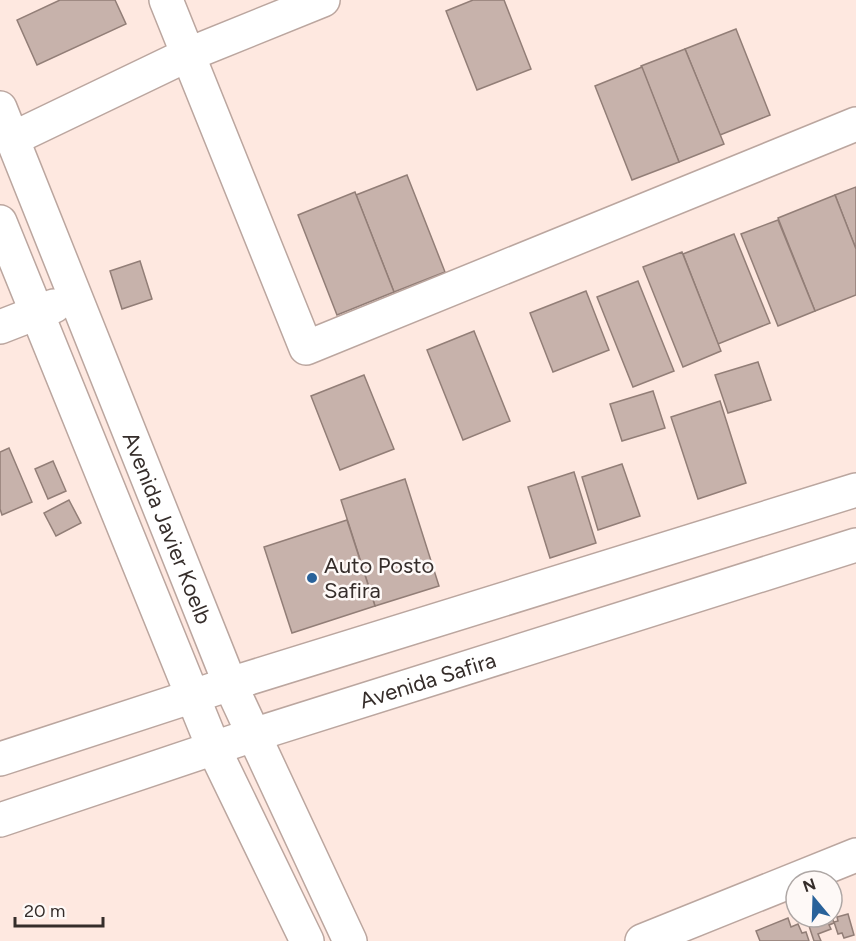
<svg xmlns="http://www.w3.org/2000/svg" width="856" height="941" font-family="Figtree,sans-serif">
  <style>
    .building { fill: #c7b2ab; stroke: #927e77; stroke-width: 1.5 }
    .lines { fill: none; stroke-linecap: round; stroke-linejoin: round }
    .minor-casing { stroke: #bba69f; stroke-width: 36 }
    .minor { stroke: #fff; stroke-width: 33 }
    .poi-dot { fill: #29629a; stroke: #fef9f7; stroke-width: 2 }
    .labels { text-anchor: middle; stroke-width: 5; stroke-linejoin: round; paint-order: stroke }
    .street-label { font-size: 22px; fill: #352d2a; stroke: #fef9f7 }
    .poi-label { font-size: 22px; fill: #352d2a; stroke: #fef9f7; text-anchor: start }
  </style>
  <rect width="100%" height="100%" fill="#fee8e0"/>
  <g class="building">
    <path d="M60,0H115L126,24L37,65L17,20Z"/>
    <path d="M473,0H504L531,69L477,90L446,11Z"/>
    <path d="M736,29L770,115L720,135L685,49Z"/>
    <path d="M685,49L724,144L679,162L641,66Z"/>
    <path d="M642,67L679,162L632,180L595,86Z"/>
    <path d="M407,175L445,272L394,292L356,195Z"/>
    <path d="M856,187V249L835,195Z"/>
    <path d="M355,192L394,292L337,315L298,215Z"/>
    <path d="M835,195L856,249V295L815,311L778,218Z"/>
    <path d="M778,220L815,311L778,326L741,234Z"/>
    <path d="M734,234L770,323L718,344L683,254Z"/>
    <path d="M682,252L721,351L683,367L643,267Z"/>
    <path d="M140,261L152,299L122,309L110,271Z"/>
    <path d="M638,281L674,371L633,387L597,297Z"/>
    <path d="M586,291L609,350L553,372L530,313Z"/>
    <path d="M474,331L510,421L463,440L427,350Z"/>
    <path d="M758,362L771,400L728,413L715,375Z"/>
    <path d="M364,375L394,449L340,470L311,396Z"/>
    <path d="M653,391L665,428L622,441L610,404Z"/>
    <path d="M720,401L746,483L698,499L671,417Z"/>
    <path d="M9,448L32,502L2,515L0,509V452Z"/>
    <path d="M53,461L66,491L48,499L35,469Z"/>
    <path d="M622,464L640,516L598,530L582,477Z"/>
    <path d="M574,472L596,543L550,558L528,487Z"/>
    <path d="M405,479L439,586L375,606L341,500Z"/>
    <path d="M69,500L81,523L56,536L44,513Z"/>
    <path d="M347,520L375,606L292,633L264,547Z"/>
    <path d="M848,914L854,935L844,938L842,933L838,934L834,922L838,921L837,917Z"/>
    <path d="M806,917H832L834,923L829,925L831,929L818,934L821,941H814Z"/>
    <path d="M788,918L791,927L798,924L802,933L806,932L809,941H760L756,931Z"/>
  </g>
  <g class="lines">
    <g class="minor-casing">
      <g id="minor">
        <path d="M166,0L306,348L856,124"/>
        <path id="s1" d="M0,108L230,684L350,941"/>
        <path d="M12,139L187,55L323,0"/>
        <path d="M0,222L214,749L307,941"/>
        <path d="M0,327L54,306"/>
        <path d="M0,759L230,684L856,490"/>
        <path id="s2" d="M0,820L253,735L856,545"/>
        <path d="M642,941L856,855"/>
      </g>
    </g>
    <use href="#minor" class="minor"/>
  </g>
  <circle class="poi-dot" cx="312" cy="578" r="6"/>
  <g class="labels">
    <g class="street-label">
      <text dy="8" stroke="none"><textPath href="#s1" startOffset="452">Avenida Javier Koelb</textPath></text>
      <text dy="8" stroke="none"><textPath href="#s2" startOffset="450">Avenida Safira</textPath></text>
    </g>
    <g class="poi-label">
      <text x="324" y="573">Auto Posto<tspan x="324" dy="25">Safira</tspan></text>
    </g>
  </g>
  <g transform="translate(814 899) rotate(341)"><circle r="28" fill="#fef9f7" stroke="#aea7a5" stroke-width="1.5"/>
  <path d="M0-4.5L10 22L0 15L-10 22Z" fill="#29629a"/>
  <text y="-9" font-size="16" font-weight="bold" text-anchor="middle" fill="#352d2a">N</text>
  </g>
  <path d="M15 917v9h88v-9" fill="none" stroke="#352d2a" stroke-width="3"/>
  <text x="24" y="917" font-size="18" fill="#352d2a" stroke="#fef9f7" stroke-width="4.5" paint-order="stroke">20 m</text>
</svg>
